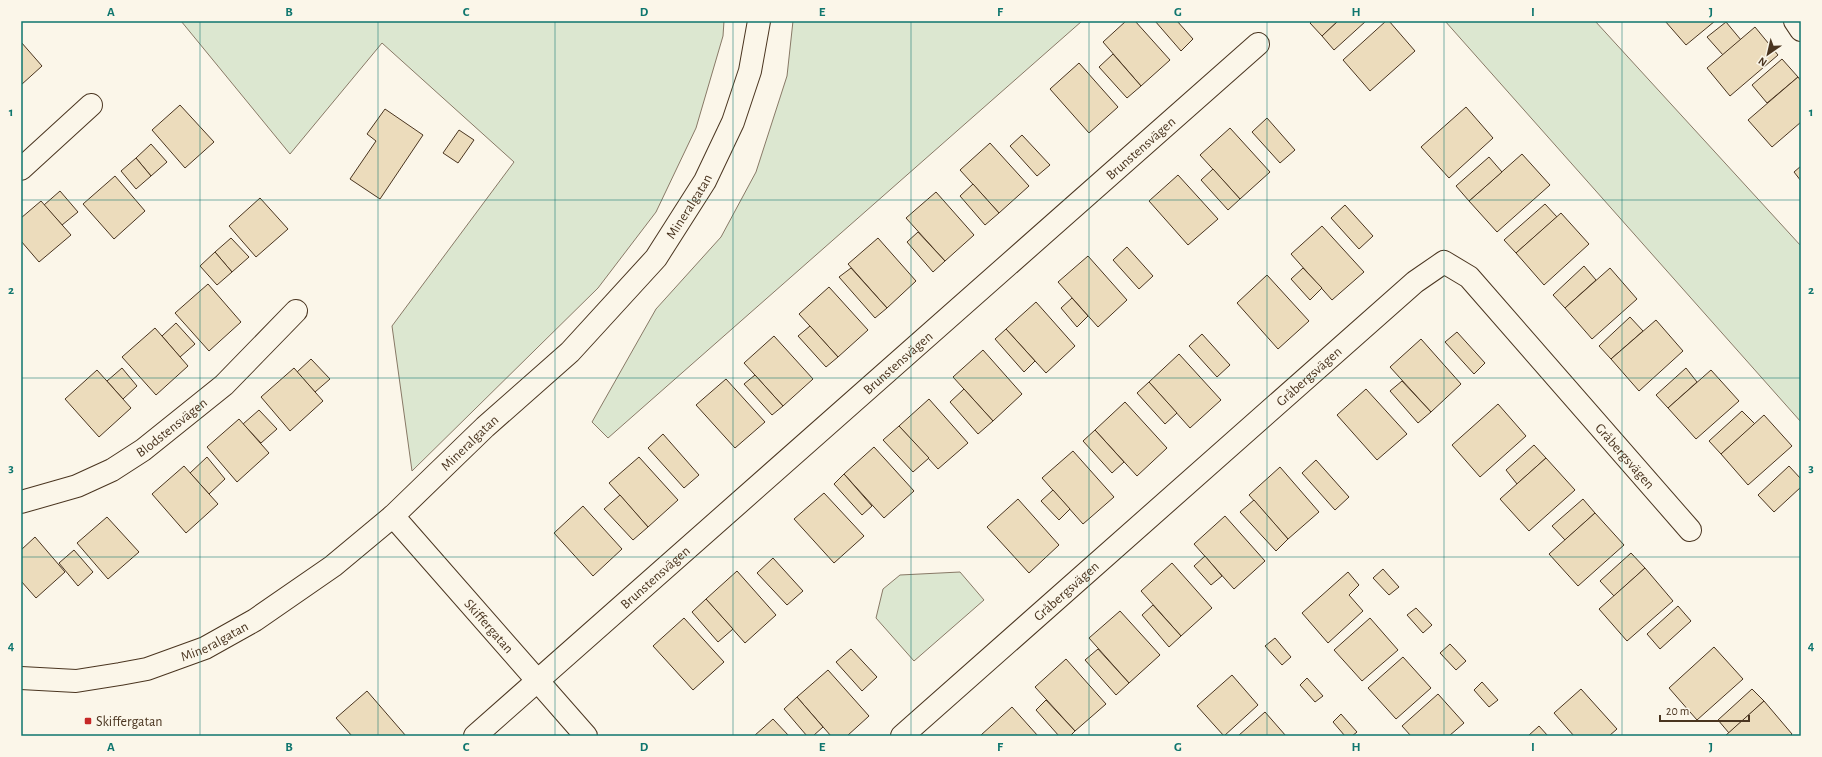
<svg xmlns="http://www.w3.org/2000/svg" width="1822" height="757" font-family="'Alegreya Sans',sans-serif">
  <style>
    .green { fill: #dce7d0; stroke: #887966 }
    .building { fill: #ecdcbc; stroke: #4a3520 }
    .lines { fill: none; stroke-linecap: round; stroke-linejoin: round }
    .minor-casing { stroke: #4a3520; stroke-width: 24 }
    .tertiary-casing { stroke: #4a3520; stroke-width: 24 }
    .minor { stroke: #fbf6e9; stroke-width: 22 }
    .tertiary { stroke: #fbf6e9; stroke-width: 22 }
    .grid { fill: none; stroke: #0f766e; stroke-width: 1; stroke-opacity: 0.55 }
    .poi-dot { fill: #c62828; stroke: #fbf6e9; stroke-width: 1.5 }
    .labels { text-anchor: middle; stroke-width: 3; stroke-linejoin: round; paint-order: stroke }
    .street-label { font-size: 14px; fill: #4a3520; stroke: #fbf6e9 }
    .poi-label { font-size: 14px; fill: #4a3520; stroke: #fbf6e9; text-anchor: start }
    .neatline { fill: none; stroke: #0f766e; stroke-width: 1.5 }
    .grid-label { font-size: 13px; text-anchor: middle; font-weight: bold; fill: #0f766e }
  </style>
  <rect width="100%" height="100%" fill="#fbf6e9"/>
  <g class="green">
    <path d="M181,21H724L723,36L696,128L656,212L598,288L412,471L392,326L514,162L382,43L290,154Z"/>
    <path d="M793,21H1082L608,438L592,422L656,309L721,237L756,172L787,76Z"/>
    <path d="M1445,21H1595L1801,246V422Z"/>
    <path d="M960,572L984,600L914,661L876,618L883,589L900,575Z"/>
  </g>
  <g class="building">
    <path d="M1126,21H1135L1170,60L1141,86L1103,42Z"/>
    <path d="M1155,21H1177L1193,39L1181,51Z"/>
    <path d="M1312,21H1338L1322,36L1310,23Z"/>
    <path d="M1338,21H1366L1334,50L1322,36Z"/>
    <path d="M1386,21H1389L1415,51L1370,91L1343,60Z"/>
    <path d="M1665,21H1715L1686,45Z"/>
    <path d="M1726,22L1741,40L1723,55L1707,37Z"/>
    <path d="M1755,27L1778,55L1730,96L1707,68Z"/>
    <path d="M21,42L42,66L21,85Z"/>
    <path d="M1113,54L1141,86L1127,98L1099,67Z"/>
    <path d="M1782,59L1798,77L1767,103L1752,85Z"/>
    <path d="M1079,63L1118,107L1089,133L1050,89Z"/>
    <path d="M1798,77L1801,81V122L1772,147L1748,120Z"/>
    <path d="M180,105L214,142L185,168L152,130Z"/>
    <path d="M1466,107L1493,138L1449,178L1421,147Z"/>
    <path d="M385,109L423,135L380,199L350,179L376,141L367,134Z"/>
    <path d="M1267,118L1295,150L1280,163L1252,132Z"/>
    <path d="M1230,128L1270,172L1240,199L1200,155Z"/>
    <path d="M459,130L474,140L458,163L443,153Z"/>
    <path d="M1022,135L1050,165L1037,176L1010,146Z"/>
    <path d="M990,143L1029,186L999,213L960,170Z"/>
    <path d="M151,144L167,162L151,176L136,158Z"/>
    <path d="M1522,154L1550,185L1497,232L1469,201Z"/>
    <path d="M1489,157L1502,172L1469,201L1456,186Z"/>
    <path d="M136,158L151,176L136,189L121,171Z"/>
    <path d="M1801,166V181L1794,172Z"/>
    <path d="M1213,169L1240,199L1228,210L1201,180Z"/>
    <path d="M1178,175L1218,219L1188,245L1149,201Z"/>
    <path d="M115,176L145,211L114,239L83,204Z"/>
    <path d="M973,184L999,213L985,225L960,196Z"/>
    <path d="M60,191L78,212L62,225L44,205Z"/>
    <path d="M936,192L974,235L945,261L906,218Z"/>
    <path d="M260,198L288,229L256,257L229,226Z"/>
    <path d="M41,201L71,235L39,262L21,241V218Z"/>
    <path d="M1545,204L1557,217L1516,253L1504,240Z"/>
    <path d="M1345,205L1373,236L1359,249L1331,218Z"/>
    <path d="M1561,213L1589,244L1544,285L1516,253Z"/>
    <path d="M1322,226L1364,272L1332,300L1291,254Z"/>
    <path d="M918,232L945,261L933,272L907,242Z"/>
    <path d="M231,238L249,257L232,272L215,252Z"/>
    <path d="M878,238L916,281L887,308L848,264Z"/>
    <path d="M1127,247L1153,276L1139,289L1113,260Z"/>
    <path d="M215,252L232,272L217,285L200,266Z"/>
    <path d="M1088,256L1127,300L1098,327L1058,282Z"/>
    <path d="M1584,266L1596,280L1565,308L1553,295Z"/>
    <path d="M851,268L887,308L875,318L839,277Z"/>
    <path d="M1303,268L1322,288L1310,300L1291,279Z"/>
    <path d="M1610,268L1637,299L1592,339L1565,308Z"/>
    <path d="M1267,275L1309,321L1278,349L1237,303Z"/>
    <path d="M208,284L241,322L209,351L175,313Z"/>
    <path d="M829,287L868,330L838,357L799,314Z"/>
    <path d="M1072,298L1088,316L1077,327L1061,308Z"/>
    <path d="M1036,302L1075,346L1046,373L1006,329Z"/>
    <path d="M1630,317L1643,331L1611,359L1599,346Z"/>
    <path d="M1656,320L1683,351L1639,391L1611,359Z"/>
    <path d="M176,323L195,344L180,357L162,336Z"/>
    <path d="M810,326L838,357L826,367L798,336Z"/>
    <path d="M155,328L188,366L156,395L122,357Z"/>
    <path d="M1006,329L1035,361L1024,372L995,339Z"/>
    <path d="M1457,332L1485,363L1474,374L1445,342Z"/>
    <path d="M1202,334L1230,365L1217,377L1189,346Z"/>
    <path d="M774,336L813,379L783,406L744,363Z"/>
    <path d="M1421,339L1461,384L1431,412L1390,367Z"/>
    <path d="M983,350L1022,394L993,421L953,377Z"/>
    <path d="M1179,354L1221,400L1190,428L1149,382Z"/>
    <path d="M311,359L330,379L315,392L297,372Z"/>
    <path d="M122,368L137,386L123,399L107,381Z"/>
    <path d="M294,368L323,401L290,431L261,397Z"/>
    <path d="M1686,368L1697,382L1668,408L1656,395Z"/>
    <path d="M97,370L131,408L99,437L65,399Z"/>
    <path d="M1711,370L1739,401L1696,439L1668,408Z"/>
    <path d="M755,375L783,406L772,415L744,384Z"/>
    <path d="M726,379L765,422L735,448L696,405Z"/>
    <path d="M1402,381L1431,412L1418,423L1390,391Z"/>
    <path d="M1149,382L1177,413L1165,424L1137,393Z"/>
    <path d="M964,389L993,421L978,434L950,402Z"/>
    <path d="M1366,389L1407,434L1377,460L1337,415Z"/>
    <path d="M929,399L968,443L938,469L899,426Z"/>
    <path d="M1125,402L1167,448L1137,476L1095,430Z"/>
    <path d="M1498,404L1526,436L1480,477L1452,445Z"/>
    <path d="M259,410L277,429L261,443L243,424Z"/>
    <path d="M1742,411L1755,424L1721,454L1709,441Z"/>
    <path d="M1764,415L1792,446L1748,485L1721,454Z"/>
    <path d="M239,419L269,453L237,482L207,447Z"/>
    <path d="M899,426L929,458L913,472L883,440Z"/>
    <path d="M1095,430L1124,462L1112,473L1083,441Z"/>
    <path d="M663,434L699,475L684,488L648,448Z"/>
    <path d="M1534,445L1546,458L1517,484L1506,470Z"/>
    <path d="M874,447L914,491L884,518L844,474Z"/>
    <path d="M1073,451L1114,497L1083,524L1042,478Z"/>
    <path d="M207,457L225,479L209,494L190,473Z"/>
    <path d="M639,457L678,500L648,527L609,483Z"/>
    <path d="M1546,458L1575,490L1529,531L1500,499Z"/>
    <path d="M1316,460L1349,497L1335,510L1302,473Z"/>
    <path d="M184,466L218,504L186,533L152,494Z"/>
    <path d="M1789,466L1801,479V487L1774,512L1758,495Z"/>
    <path d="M1280,467L1319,512L1288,539L1249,495Z"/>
    <path d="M844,474L872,506L862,515L834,484Z"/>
    <path d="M1053,490L1070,509L1059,520L1041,501Z"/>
    <path d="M824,493L864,536L834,563L794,519Z"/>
    <path d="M620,495L648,527L633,540L604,509Z"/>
    <path d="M1018,499L1059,545L1029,573L987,527Z"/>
    <path d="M1583,499L1595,513L1565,540L1552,526Z"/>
    <path d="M1254,500L1288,539L1276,551L1240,512Z"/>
    <path d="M583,506L622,549L593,576L554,533Z"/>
    <path d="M1595,513L1624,545L1578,586L1549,554Z"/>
    <path d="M1225,516L1265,561L1234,589L1194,544Z"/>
    <path d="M107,517L139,552L108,579L77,543Z"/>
    <path d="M35,537L65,572L36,598L21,581V550Z"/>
    <path d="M74,550L93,572L78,586L59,563Z"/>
    <path d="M1631,553L1645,568L1614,596L1600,581Z"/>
    <path d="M1205,556L1222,576L1211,585L1194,566Z"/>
    <path d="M773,558L803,591L787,605L757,573Z"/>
    <path d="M1172,563L1212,608L1181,636L1141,591Z"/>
    <path d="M1645,568L1673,601L1627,641L1599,609Z"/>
    <path d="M1383,569L1399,587L1389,595L1373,578Z"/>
    <path d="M737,571L776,615L745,643L706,599Z"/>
    <path d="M1348,572L1359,585L1349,595L1363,611L1328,643L1302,613Z"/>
    <path d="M706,599L733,629L718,642L692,612Z"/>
    <path d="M1153,605L1181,636L1169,647L1142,615Z"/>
    <path d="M1678,606L1691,621L1660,649L1647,634Z"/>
    <path d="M1416,608L1432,625L1423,633L1407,615Z"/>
    <path d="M1120,611L1160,655L1129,683L1089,638Z"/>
    <path d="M684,618L724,662L693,690L653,646Z"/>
    <path d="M1370,618L1398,650L1362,681L1334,650Z"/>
    <path d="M1275,638L1291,657L1282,665L1265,646Z"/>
    <path d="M1450,644L1466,661L1456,670L1440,653Z"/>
    <path d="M1714,647L1743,679L1697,720L1669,688Z"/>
    <path d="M851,649L877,677L862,691L836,662Z"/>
    <path d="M1098,649L1129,683L1116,695L1085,660Z"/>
    <path d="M1403,657L1431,688L1396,719L1368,688Z"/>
    <path d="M1066,659L1106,704L1075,731L1035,687Z"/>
    <path d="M828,670L869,716L847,736H831L797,697Z"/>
    <path d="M1232,675L1258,705L1224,736L1197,706Z"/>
    <path d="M1307,678L1323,696L1315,702L1300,685Z"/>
    <path d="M1482,682L1498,700L1489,707L1474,690Z"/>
    <path d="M1581,689L1617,729L1609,736H1574L1554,713Z"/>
    <path d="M1752,689L1764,701L1729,733L1718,720Z"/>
    <path d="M367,691L406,736H352L336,718Z"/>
    <path d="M1438,694L1464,723L1449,736H1411L1402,726Z"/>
    <path d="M797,697L823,727L813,736H807L784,709Z"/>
    <path d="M1046,700L1075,731L1070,736H1059L1036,710Z"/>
    <path d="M1764,701L1792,734L1790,736H1725Z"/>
    <path d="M1012,707L1038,736H982L981,735Z"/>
    <path d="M1265,712L1286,736H1238Z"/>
    <path d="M1341,714L1357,732L1352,736H1345L1333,722Z"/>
    <path d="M773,719L789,736H754Z"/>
    <path d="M1539,726L1548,736H1528Z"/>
  </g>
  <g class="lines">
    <g class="minor-casing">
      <g id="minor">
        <path d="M1795,21L1801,30"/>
        <path d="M21,169L91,105"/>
        <path id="s1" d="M21,502L77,486L112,470L143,450L224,385L296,311"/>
        <path id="s2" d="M393,516L586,736"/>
        <path id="s3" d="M475,736L1258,44"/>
        <path id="s4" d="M902,736L1415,282L1444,262L1469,277L1690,530"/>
      </g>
    </g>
    <g class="tertiary-casing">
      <g id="tertiary">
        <path id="s5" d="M21,678L76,681L120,674L147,669L205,648L255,620L333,566L393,516L485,427L570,352L656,258L705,181L733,122L750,71L759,21"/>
      </g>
    </g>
    <use href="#minor" class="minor"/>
    <use href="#tertiary" class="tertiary"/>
  </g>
  <path class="grid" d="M200,21V736M378,21V736M555,21V736M733,21V736M911,21V736M1089,21V736M1267,21V736M1444,21V736M1622,21V736M21,200H1801M21,378H1801M21,557H1801"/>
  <rect class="poi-dot" x="84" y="717" width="8" height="8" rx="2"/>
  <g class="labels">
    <g class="street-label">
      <text dy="5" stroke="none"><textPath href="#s3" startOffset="888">Brunstensvägen</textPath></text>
      <text dy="5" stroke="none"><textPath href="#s5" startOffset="849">Mineralgatan</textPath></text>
      <text dy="5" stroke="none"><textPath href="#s3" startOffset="564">Brunstensvägen</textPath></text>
      <text dy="5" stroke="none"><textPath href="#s4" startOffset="543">Gråbergsvägen</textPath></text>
      <text dy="5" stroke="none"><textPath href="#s1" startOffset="170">Blodstensvägen</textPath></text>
      <text dy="5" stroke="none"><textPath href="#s5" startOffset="525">Mineralgatan</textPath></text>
      <text dy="5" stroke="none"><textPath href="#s4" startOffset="987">Gråbergsvägen</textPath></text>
      <text dy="5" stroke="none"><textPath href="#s3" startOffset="240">Brunstensvägen</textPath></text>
      <text dy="5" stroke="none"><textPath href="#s4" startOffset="219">Gråbergsvägen</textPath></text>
      <text dy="5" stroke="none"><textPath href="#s2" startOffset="146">Skiffergatan</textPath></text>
      <text dy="5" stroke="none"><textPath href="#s5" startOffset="200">Mineralgatan</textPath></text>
    </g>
    <g class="poi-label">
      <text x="96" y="726">Skiffergatan</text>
    </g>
  </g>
  <rect width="1822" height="757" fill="none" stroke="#fbf6e9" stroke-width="44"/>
  <g transform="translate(1768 54) rotate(214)" stroke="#fbf6e9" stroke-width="3" paint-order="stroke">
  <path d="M0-3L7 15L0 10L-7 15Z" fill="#4a3520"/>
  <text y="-6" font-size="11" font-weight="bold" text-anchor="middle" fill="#4a3520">N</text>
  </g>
  <path d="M1660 715v6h89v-6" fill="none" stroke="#4a3520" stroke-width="2"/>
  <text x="1666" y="715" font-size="12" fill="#4a3520" stroke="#fbf6e9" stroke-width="3" paint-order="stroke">20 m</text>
  <rect x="22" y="22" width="1778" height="713" class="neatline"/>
  <g class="grid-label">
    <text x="111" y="16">A</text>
    <text x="289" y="16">B</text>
    <text x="466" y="16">C</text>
    <text x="644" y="16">D</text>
    <text x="822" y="16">E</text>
    <text x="1000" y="16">F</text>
    <text x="1178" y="16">G</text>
    <text x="1356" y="16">H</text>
    <text x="1533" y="16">I</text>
    <text x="1711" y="16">J</text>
    <text x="11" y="116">1</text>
    <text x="1811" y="116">1</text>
    <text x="11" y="294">2</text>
    <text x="1811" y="294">2</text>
    <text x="11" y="472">3</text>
    <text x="1811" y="472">3</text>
    <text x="11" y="650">4</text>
    <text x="1811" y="650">4</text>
    <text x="111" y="751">A</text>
    <text x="289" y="751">B</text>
    <text x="466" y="751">C</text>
    <text x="644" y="751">D</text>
    <text x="822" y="751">E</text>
    <text x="1000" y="751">F</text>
    <text x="1178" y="751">G</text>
    <text x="1356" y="751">H</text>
    <text x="1533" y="751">I</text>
    <text x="1711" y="751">J</text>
  </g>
</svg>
